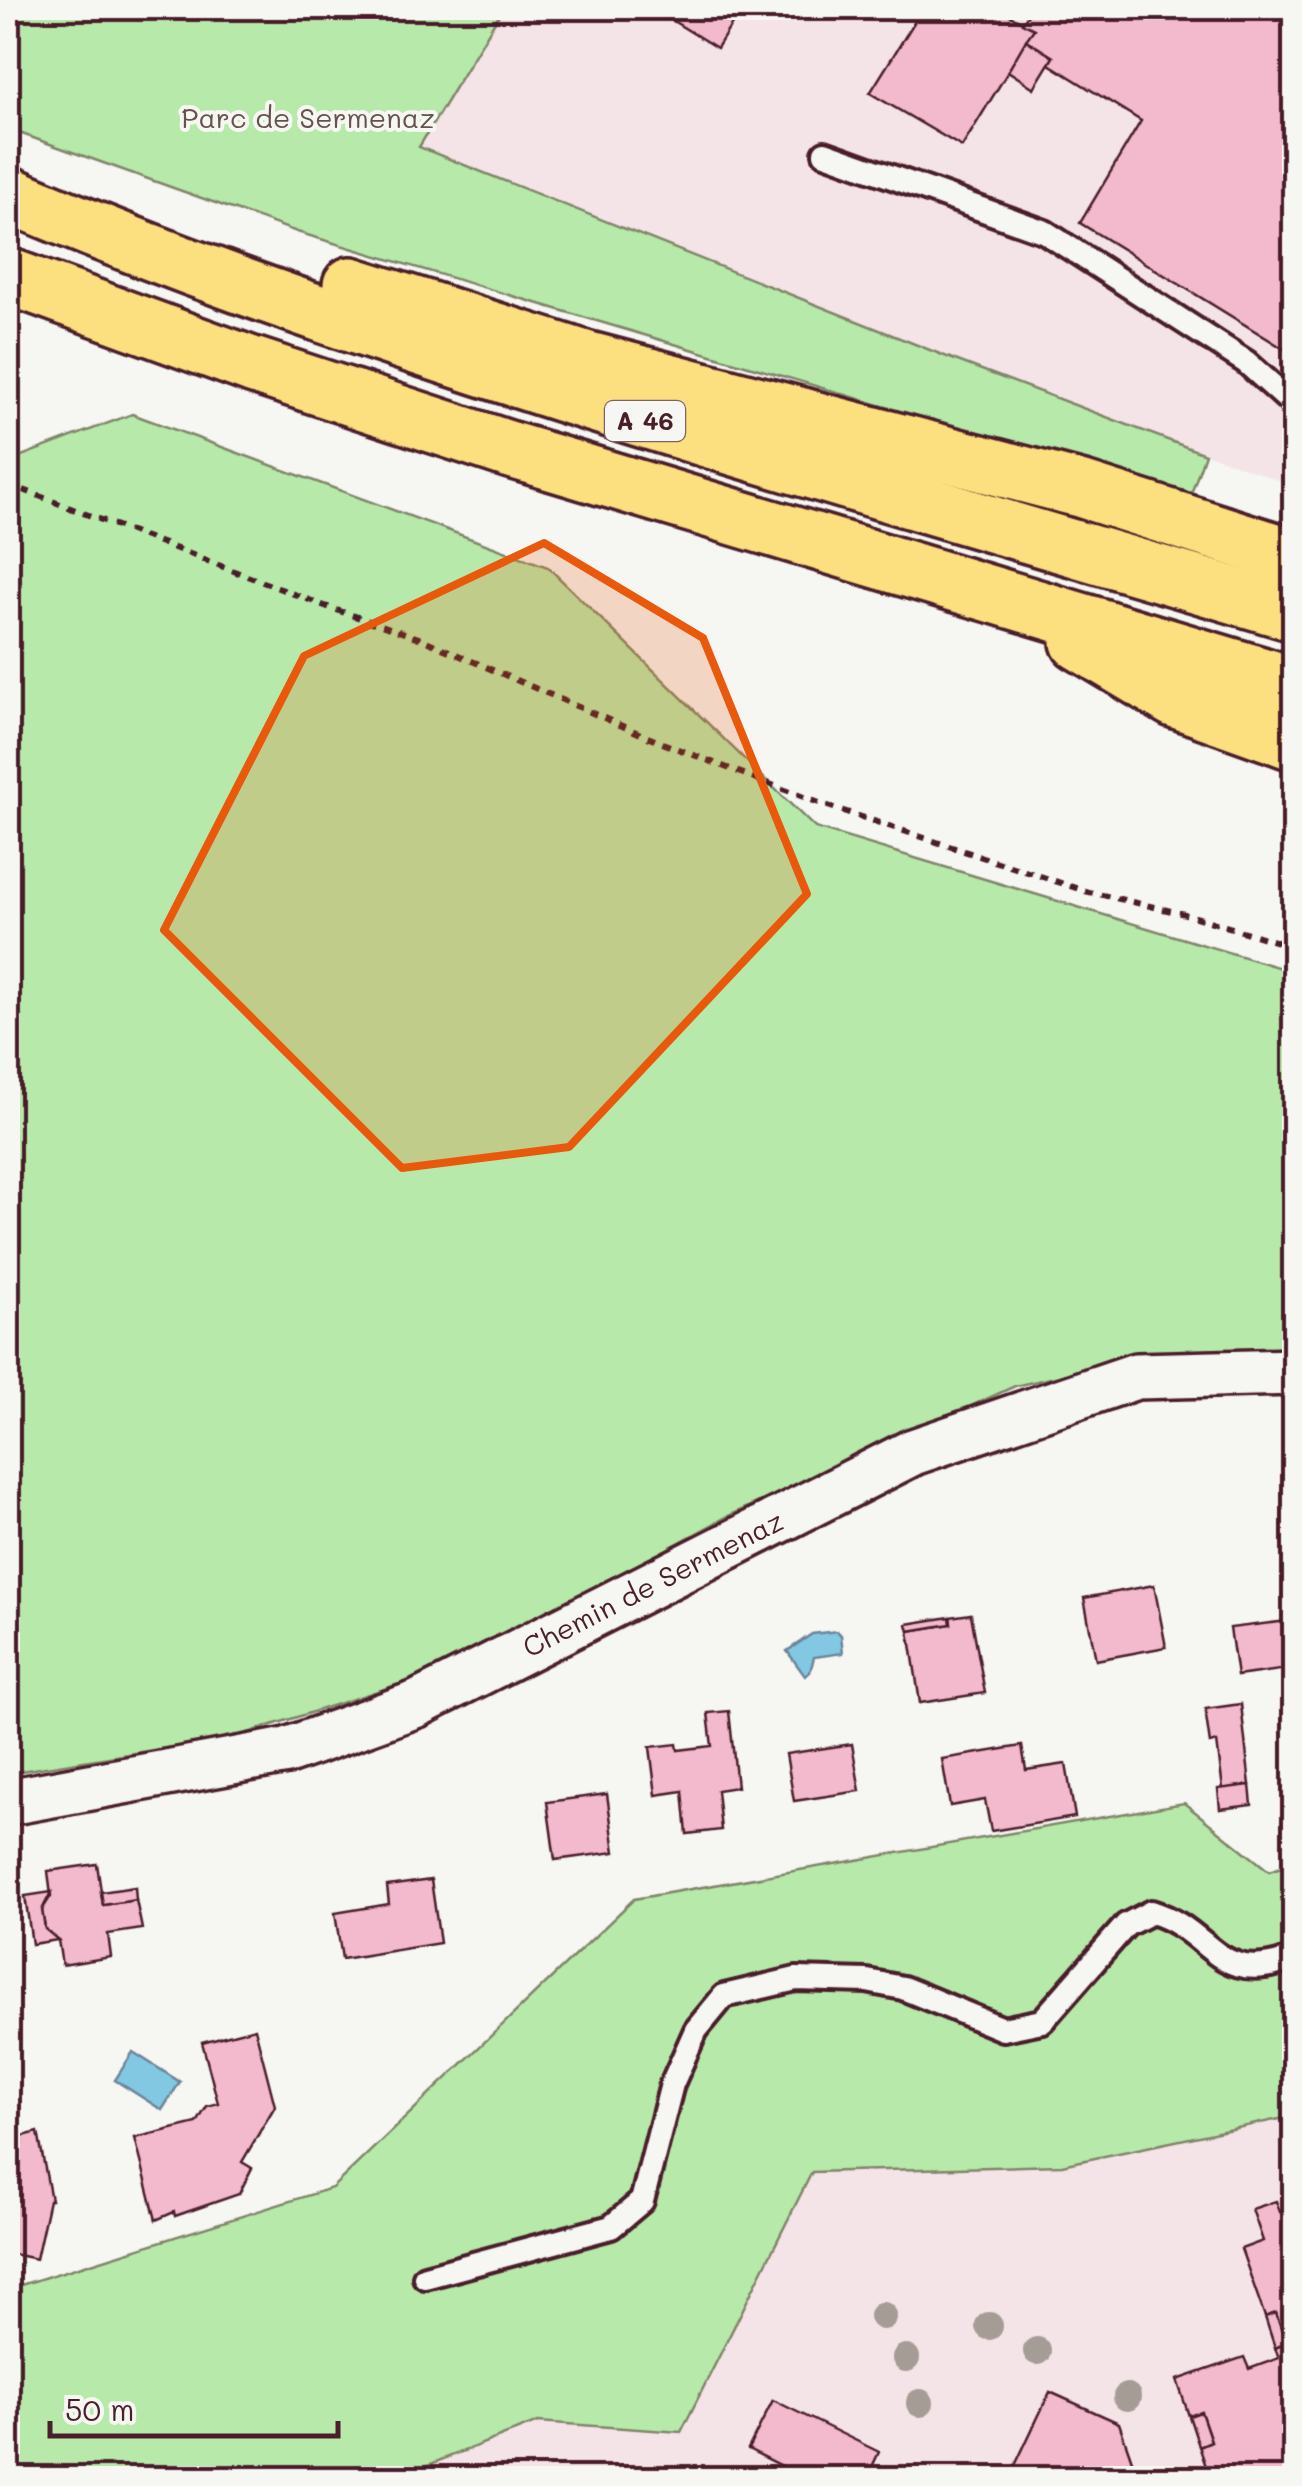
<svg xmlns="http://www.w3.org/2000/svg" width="1302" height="2486" font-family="Mali,sans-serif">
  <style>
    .built { fill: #f5e4e7 }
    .green { fill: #b7eaaa; stroke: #80846a; stroke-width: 2.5 }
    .water { fill: #82c8e3; stroke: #6c8499; stroke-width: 2.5 }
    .building { fill: #f3bace; stroke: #4a1f2b; stroke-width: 2.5 }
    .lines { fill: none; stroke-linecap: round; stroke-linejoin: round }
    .lane-casing { stroke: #4a1f2b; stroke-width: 30 }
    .street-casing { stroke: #4a1f2b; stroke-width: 52 }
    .highway-casing { stroke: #4a1f2b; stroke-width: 62 }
    .path { stroke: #4a1f2b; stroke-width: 6; stroke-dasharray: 8 8; stroke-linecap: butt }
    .lane { stroke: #f6f6f2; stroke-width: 22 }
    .street { stroke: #f6f6f2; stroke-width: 45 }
    .highway { stroke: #fce080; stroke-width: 55 }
    .tree { fill: #a69c96 }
    .marked { fill: #e8590c; fill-opacity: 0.2; stroke: #e8590c; stroke-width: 8; stroke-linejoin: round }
    .labels { text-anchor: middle; stroke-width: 8; stroke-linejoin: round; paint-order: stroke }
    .shield { fill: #f6f6f2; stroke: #7e6067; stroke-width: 2.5 }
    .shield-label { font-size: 25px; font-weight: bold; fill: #4a1f2b }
    .park-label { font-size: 28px; fill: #65524b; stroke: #f6f6f2 }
    .street-label { font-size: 28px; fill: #4a1f2b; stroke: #f6f6f2 }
  </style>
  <rect width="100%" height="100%" fill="#f6f6f2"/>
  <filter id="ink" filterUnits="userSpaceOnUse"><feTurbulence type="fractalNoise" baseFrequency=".01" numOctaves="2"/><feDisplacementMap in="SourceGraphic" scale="20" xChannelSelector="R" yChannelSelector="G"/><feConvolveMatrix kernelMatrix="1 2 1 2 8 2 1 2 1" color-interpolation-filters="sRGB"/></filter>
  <g filter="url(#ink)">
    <g class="built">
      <path d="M503,8H1294V486L955,360L418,147Z"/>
      <path d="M1294,2116V2478H395L538,2422L681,2432L812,2172L1062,2165Z"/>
    </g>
    <g class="green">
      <path d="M8,8H503L419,147L955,360L1205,454L1190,497L297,232L8,129Z"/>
      <path d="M132,414L548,567L815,828L1294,972V1349L1157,1354L1015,1386L728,1516L440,1671L235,1737L8,1773V461Z"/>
      <path d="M1184,1803L1269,1871L1294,1863V2116L1062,2165L812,2172L681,2432L538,2422L395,2478H8V2289L332,2188L634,1899Z"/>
    </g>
    <g class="water">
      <path d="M837,1631L841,1635L843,1653L814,1657L810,1672L805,1676L787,1651L812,1634Z"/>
      <path d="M133,2052L180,2082L162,2110L115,2080Z"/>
    </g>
    <g class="building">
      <path d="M652,8H742L717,48Z"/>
      <path d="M923,8H998L1034,29L962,147L870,93Z"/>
      <path d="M1032,8H1294V355L1080,223L1141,121L1049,64L1053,57L1026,40L1034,29L1022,23Z"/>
      <path d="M1026,40L1053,57L1034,88L1008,71Z"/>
      <path d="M1154,1585L1166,1647L1096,1660L1084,1598Z"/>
      <path d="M1294,1613V1668L1237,1676L1230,1628L1287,1621Z"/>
      <path d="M971,1614L985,1693L920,1703L909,1631L951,1624L950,1617Z"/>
      <path d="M950,1617L951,1624L909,1631L907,1624Z"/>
      <path d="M1241,1704L1250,1785L1223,1789L1217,1742L1210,1744L1205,1709Z"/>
      <path d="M729,1711L737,1787L717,1790L721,1830L687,1834L683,1791L656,1795L650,1747L677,1744L678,1750L712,1746L708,1713Z"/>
      <path d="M852,1744L860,1791L794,1801L786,1754Z"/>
      <path d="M1022,1746L1026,1770L1066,1764L1075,1817L991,1831L985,1800L950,1806L942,1759Z"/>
      <path d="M1250,1785L1252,1805L1220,1809L1218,1789Z"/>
      <path d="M607,1794L615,1852L555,1860L547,1802Z"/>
      <path d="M97,1864L103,1905L136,1900L142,1929L108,1934L111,1957L62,1965L58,1940L45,1929L42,1910L51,1896L48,1871Z"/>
      <path d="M431,1880L440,1943L342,1959L335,1913L389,1904L387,1886Z"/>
      <path d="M135,1887L136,1900L103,1905L101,1892Z"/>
      <path d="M51,1892L42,1910L45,1929L58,1940L32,1944L25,1896Z"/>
      <path d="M255,2028L275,2106L242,2162L252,2168L239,2194L175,2216L174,2212L156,2220L135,2138L197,2123L207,2106L218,2103L202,2042Z"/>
      <path d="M38,2132L51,2200H49L36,2259L8,2253V2140Z"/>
      <path d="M1276,2201L1280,2212L1294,2207V2464L1286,2467L1289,2478H1210L1199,2446L1211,2441L1201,2412L1189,2416L1177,2380L1244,2357L1249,2369L1279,2358L1275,2348L1286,2343L1276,2313L1265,2317L1241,2249L1263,2241L1252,2209Z"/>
      <path d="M1276,2313L1286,2343L1275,2348L1265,2317Z"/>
      <path d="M1050,2392L1119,2423L1138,2478H1009Z"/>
      <path d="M773,2400L879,2452L871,2469L889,2478H806L748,2449Z"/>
      <path d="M1201,2412L1211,2441L1199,2446L1189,2416Z"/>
    </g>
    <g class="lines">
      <g class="lane-casing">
        <g id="lane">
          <path d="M825,153L1045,232L1246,362L1294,405"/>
          <path d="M425,2277L611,2227L642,2201L672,2084L696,2030L724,1996L796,1979L867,1981L903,1988L1003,2029L1042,2021L1126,1925L1151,1912C1213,1930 1215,1989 1294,1958"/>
        </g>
      </g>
      <g class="street-casing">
        <path id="street" d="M8,1802L287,1751L417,1704L913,1452L1136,1376L1294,1372"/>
      </g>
      <g class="highway-casing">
        <g id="highway">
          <path d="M8,194C161,260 318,314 476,366C747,455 1021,532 1294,613"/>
          <path d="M8,276L252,365L511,450L1294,685"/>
          <path d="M351,285L585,359L1083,490L1294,557"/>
          <path d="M1079,642L1174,699L1294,742"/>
        </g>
      </g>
      <path class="path" d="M8,484L325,606L419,638L657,741L822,804L1085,891L1189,915L1294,947"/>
      <use href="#lane" class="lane"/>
      <use href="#street" class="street"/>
      <use href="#highway" class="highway"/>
    </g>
    <g class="tree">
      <circle cx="883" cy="2316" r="14"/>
      <circle cx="989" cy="2326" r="14"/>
      <circle cx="1037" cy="2351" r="14"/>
      <circle cx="906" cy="2358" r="14"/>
      <circle cx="1127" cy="2397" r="14"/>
      <circle cx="920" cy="2403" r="14"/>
    </g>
  </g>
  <path class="marked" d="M544,543L703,638L807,894L569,1147L402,1168L164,930L304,656Z"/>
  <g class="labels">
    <rect class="shield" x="605" y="401" width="80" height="40" rx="8"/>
    <g class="shield-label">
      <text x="645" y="430">A 46</text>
    </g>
    <g class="park-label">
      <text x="308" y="128">Parc de Sermenaz</text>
    </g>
    <g class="street-label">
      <text transform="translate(653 1584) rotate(-27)" y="10">Chemin de Sermenaz</text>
    </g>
  </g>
  <rect width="1302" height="2486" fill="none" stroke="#f6f6f2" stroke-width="40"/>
  <rect x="20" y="20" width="1262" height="2446" fill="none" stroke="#4a1f2b" stroke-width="4" filter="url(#ink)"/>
  <path d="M50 2421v15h288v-15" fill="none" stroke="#4a1f2b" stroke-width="5"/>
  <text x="65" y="2421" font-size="30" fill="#4a1f2b" stroke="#f6f6f2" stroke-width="8" paint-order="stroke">50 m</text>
</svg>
